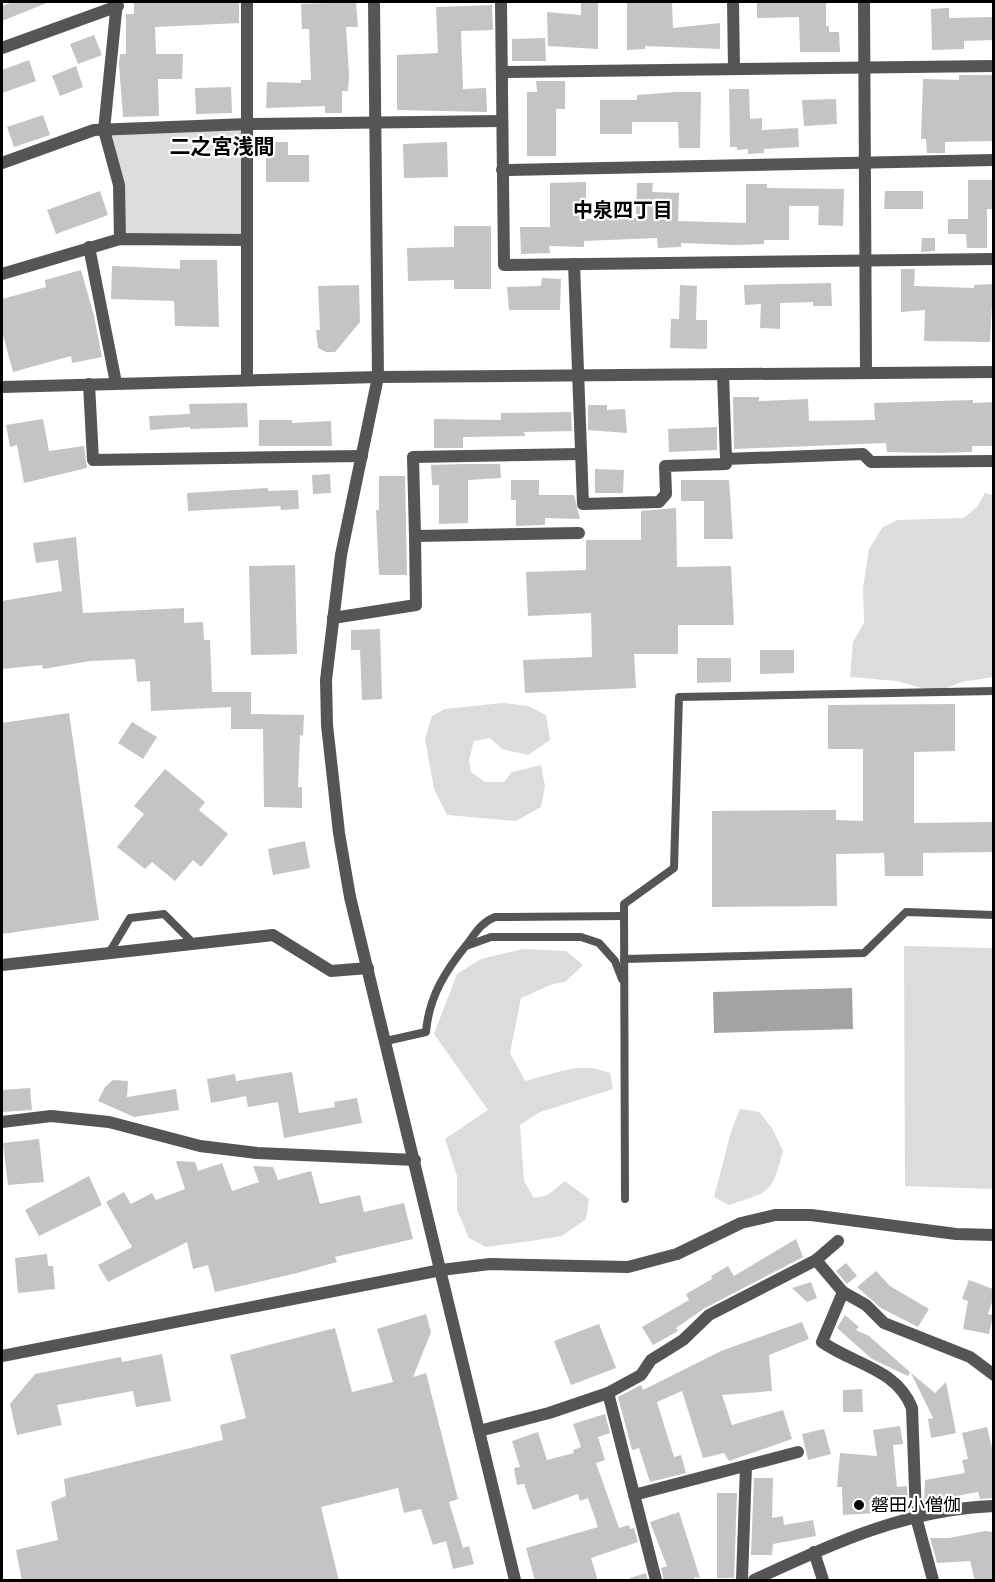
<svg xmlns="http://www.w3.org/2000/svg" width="995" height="1582" font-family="Roboto,'Noto Sans JP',sans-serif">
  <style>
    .green { fill: #dcdcdc }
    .water { fill: #a3a3a3 }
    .building { fill: #c4c4c4 }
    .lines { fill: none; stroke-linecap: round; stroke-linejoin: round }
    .service { stroke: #555; stroke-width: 8 }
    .minor { stroke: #555; stroke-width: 12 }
    .tertiary { stroke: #555; stroke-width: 12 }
    .poi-dot { fill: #000; stroke: #fff; stroke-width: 2 }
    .labels { text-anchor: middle; stroke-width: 4.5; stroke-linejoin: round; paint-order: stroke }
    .poi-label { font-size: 18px; fill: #000; stroke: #fff; text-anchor: start }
    .neighbourhood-label { font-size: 20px; font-weight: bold; fill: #000; stroke: #fff }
    .quarter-label { font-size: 21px; font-weight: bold; fill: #000; stroke: #fff }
  </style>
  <rect width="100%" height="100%" fill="#fff"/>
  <g class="green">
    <path d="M104,130H248L245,240L120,239L119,185Z"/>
    <path d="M985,493L993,495V677L962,682L935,692L897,681L850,677L853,642L864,623L863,588L869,549L882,528L897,520L964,518L977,507Z"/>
    <path d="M503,703L528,706L546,715L550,740L528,755L502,749L490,738L474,741L469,760L471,772L485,782H504L512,772L541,765L545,786L541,807L516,821L447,815L434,789L425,739L432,716L445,709Z"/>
    <path d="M904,946L993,948V1189L905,1186Z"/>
    <path d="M523,949L566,951L583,965L565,982L553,984L521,998L510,1053L525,1081C555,1074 580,1060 610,1073L613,1089L540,1112L520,1125L524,1181L534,1198L548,1195L565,1181L589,1199L586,1219L562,1236L524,1242L486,1247L469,1238L457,1210V1176L445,1139L488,1110L434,1034L457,974L481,959Z"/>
    <path d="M740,1109L759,1112L772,1128L783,1151C771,1195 771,1191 729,1205L714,1197L731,1132Z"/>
  </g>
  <path class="water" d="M852,988L853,1029L714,1033L713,992Z"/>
  <g class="building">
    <path d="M13,2H49L2,21V6Z"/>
    <path d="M134,2H239V23L155,27L156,54H183L182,79H158L159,116L123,117L119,64L120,54H126V14H134Z"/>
    <path d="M356,2L358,27H346L349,74L348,91H342V113H325V106L266,108L267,82L301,83V80H311L309,29H302L301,4Z"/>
    <path d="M581,2H598V49L548,46L547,12L581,15Z"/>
    <path d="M627,2H672L673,28L720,23V49L645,46V49L627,50Z"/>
    <path d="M757,2H826V26H829V32H839L840,52H800L799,17L757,18Z"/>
    <path d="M492,5L493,30L461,31L463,89L486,88L487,112L397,110V55L438,53L436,7Z"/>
    <path d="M949,8V18L993,17V40L964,41V49L932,50L931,9Z"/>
    <path d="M94,35L102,55L78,64L70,44Z"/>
    <path d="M545,38L546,61H512V39Z"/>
    <path d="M29,60L36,81L2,93V70Z"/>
    <path d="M76,66L83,87L60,96L52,76Z"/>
    <path d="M959,75H993V141L945,142V153H927L926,139H921L923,79L959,80Z"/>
    <path d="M536,81H565V109H556V156H527V92H537Z"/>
    <path d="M231,87L232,113L196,114L195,88Z"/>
    <path d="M729,89H749L750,119L762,118V130L798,128L799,147L764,149V153L748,154V149L737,150V147H730Z"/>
    <path d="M676,92H701L700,148H679L678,122H632V134H600V100H637V95Z"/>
    <path d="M836,99L837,124L804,126L802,100Z"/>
    <path d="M43,115L50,135L14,147L7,127Z"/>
    <path d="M266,142H288V155H309V182H266Z"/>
    <path d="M447,142L448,177L404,178L403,144Z"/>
    <path d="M968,180H993V209H987V248H967L966,234H948V219H968Z"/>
    <path d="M586,182V219L636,218L637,183H653L652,192L679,193L678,221L746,223V184H767V188L844,189L843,226L818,225L819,206H789V240H764V244L735,245L681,243V247L658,248L657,238L584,241V247L549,246L550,253L521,254L520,227H550V183Z"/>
    <path d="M100,191L108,215L56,234L47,210Z"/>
    <path d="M885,191H923V209H884Z"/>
    <path d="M454,226H491V289H454V280L408,281L407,248L454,247Z"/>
    <path d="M922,238H935V251L921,252Z"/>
    <path d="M180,260H217L219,327L175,326L174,301L111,299L112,266L180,269Z"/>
    <path d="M901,269H915L914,286L974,288V285L993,284L990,342L924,341L925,310L901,312Z"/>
    <path d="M81,270L94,316L102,357L72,363L71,356L13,372L2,331V299L46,287L45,280Z"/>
    <path d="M542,278L561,279L560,310H509L507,287L541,286Z"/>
    <path d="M831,283L832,306H813V302L780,303V329L760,328L761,304L745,305L744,285Z"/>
    <path d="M359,285L360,322L335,352H326L318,348L316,330H320L318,286Z"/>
    <path d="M680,285L697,286L696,320H707V349L670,348L671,319H679Z"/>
    <path d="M733,397H759V401L808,399L809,421L875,420L874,403L973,400V403L993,402V446H972V452L941,453L887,452L886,443L734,449Z"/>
    <path d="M247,403L248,427L190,429V427L150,430L149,416L190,414L189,404Z"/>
    <path d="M588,405H607V410L625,409L627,433L588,430Z"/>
    <path d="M571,412L572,431L524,432L525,436L463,437V448H434V419L501,420V413Z"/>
    <path d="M43,419L49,451L84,446L87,468L24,483L17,445L10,447L6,425Z"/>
    <path d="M259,420H292V423L331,421L332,446H259Z"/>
    <path d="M717,427V450L669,452L668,429Z"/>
    <path d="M463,464H500L501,478L468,480V523L439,524V485H432L431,465Z"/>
    <path d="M595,469L624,470L623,493H595Z"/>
    <path d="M330,474L331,493L313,494L312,475Z"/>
    <path d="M379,476H405L407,575H379L376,510H379Z"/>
    <path d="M511,480H539V495H574L580,519L545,518V525L516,526V500H511Z"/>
    <path d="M681,480H729L733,539H704V501H681Z"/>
    <path d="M268,488V491L298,490L299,509L281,510L280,506L188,511L187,493Z"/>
    <path d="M676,508L677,567L731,566L734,625H678V654H634L636,688L525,693L523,660L592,657L591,613L528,616L526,572L586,570V540H641V511Z"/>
    <path d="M76,537L83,613L184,608V623L203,622L204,640H210L212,692H251V714L304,715L303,736L300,735L298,787H302V808L264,807L263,729H231V707L151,711L150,681L137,682L135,659L90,661L43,669L42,665L2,669V601L62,591L58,560L36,563L33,543Z"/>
    <path d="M295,565L297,654L251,655L249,566Z"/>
    <path d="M380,629L382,699L362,700L360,650H351V630Z"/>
    <path d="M760,650H794V673L760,674Z"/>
    <path d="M697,658H731V682L697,683Z"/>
    <path d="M955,704V751L914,752V823L993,822V852L923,853V876H885L884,853L836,854L837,906L712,907V811L836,810V820L863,821V749H828V705Z"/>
    <path d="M69,713L99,920L2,934V723Z"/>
    <path d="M132,722L157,737L143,759L118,743Z"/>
    <path d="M165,769L205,802L199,810L228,834L201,867L193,860L175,881L152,862L145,869L117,847L144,814L134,806Z"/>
    <path d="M305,841L310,868L273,875L268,849Z"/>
    <path d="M292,1072L299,1113L335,1107L334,1102L357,1098L362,1123L284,1138L278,1102L248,1107L246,1096L211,1103L207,1079L235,1074L236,1081Z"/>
    <path d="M113,1080L128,1081L127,1097L176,1089L179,1110L134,1117L98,1101L105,1087Z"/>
    <path d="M30,1088L32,1110L2,1112V1090Z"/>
    <path d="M39,1139L44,1182L8,1185L3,1143Z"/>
    <path d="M176,1161L195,1162L198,1171L222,1163L232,1191L259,1182L253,1166L273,1167L278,1180L311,1171L320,1204L360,1195L364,1212L404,1203L413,1239L335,1257L337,1262L297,1273L215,1292L208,1265L193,1269L187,1242L108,1282L98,1265L132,1247L106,1202L124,1192L131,1204L152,1193L156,1200L185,1189Z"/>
    <path d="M89,1176L102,1205L39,1236L25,1210Z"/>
    <path d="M796,1239L803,1257L705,1308L676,1328L678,1331L653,1345L642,1327L689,1300L686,1294L712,1279L711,1276L728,1266L734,1276Z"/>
    <path d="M47,1254L48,1266H53L55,1289L18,1293L15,1258Z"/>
    <path d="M846,1263L857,1276L847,1284L836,1271Z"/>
    <path d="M876,1271L890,1286L929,1309L918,1327L881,1308L857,1287Z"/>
    <path d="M969,1280L993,1289V1299L988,1314L993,1315L989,1334L963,1329L968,1301L962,1299Z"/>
    <path d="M811,1282L817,1298L807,1302L792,1288Z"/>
    <path d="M426,1314L431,1332L413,1377L426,1373L458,1499L449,1502L463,1548L469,1546L474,1564L453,1569L446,1541L433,1545L421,1509L404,1513L398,1488L321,1507L339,1581H22L16,1550L58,1540L51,1502L66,1496L64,1479L223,1440L220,1425L246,1418L230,1355L335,1328L352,1392L393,1382L377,1329Z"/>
    <path d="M845,1315L859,1327L856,1330L869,1336L910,1372L908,1376L872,1359L837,1328Z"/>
    <path d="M802,1322L809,1339L769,1355L772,1391L722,1395L732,1425L783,1410L792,1439L729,1461L724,1453L703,1458L682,1391L657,1402L674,1457L681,1455L686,1473L650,1482L639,1448L632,1450L618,1397L641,1385L643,1390L721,1351Z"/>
    <path d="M599,1324L616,1368L571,1385L554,1341Z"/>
    <path d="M162,1354L171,1401L136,1407L133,1391L57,1405L62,1425L17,1435L10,1404L35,1374L121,1357L122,1362Z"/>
    <path d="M911,1373L935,1393L946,1382L956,1433L931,1438L928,1419L933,1418Z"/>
    <path d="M862,1389L863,1412H843V1390Z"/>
    <path d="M605,1414L610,1433L598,1437L605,1460L596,1463L619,1528L629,1525L630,1529L634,1528L638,1542L591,1558L598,1581H535L526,1548L598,1527L588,1498L580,1501L578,1494L533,1510L524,1484L517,1485L514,1468L520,1467L512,1441L538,1432L547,1460L574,1453L573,1450L581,1447L573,1424Z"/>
    <path d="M900,1426L903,1444L893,1445L897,1487L907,1486L908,1511L843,1515L842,1487H837L840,1453L877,1456L873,1430Z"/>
    <path d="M987,1427L993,1452V1498L980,1499L978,1492L924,1502L925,1480L965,1473L962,1460L968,1459L962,1433Z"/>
    <path d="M824,1429L831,1454L808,1460L802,1434Z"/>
    <path d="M754,1478H773L772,1518L783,1516L784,1525L813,1520L816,1536L773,1544L772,1555H751Z"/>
    <path d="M717,1493H737L734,1578H717Z"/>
    <path d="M679,1512L700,1578L694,1577L695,1581H664L661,1568L667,1566L650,1522Z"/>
    <path d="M985,1531L993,1532V1581H975L970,1561L937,1563L930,1538H949Z"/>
    <path d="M646,1573L648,1581H631L630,1578Z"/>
  </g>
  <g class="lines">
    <g class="service">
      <path d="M466,946L491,937H581L599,943L615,961L622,979"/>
      <path d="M109,953L130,918L164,914L194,944"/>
      <path d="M624,959L864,953L906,912L994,915"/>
      <path d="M386,1041L426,1032C429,996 446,970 468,943C476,932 482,922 495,917L624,916"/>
      <path d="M625,1199L624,904L674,868L679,697L994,691"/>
    </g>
    <g class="minor">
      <path d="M117,2L104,130L119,185L120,239"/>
      <path d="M501,2L504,265L994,259"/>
      <path d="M733,2L734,68"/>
      <path d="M2,48L118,6"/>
      <path d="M502,72L994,66"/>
      <path d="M2,163L94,130L248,124L501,121"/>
      <path d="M502,170L994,160"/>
      <path d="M89,247L116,383"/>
      <path d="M574,264L583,504L659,502L666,494L665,466L726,464V459"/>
      <path d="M2,274L120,239L245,240"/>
      <path d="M723,374L726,459L863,454L871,462L994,461"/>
      <path d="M247,380V2"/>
      <path d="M89,384L93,460L362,456"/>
      <path d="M579,533L415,536L413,457L581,454"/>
      <path d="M333,618L416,605L415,536"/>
      <path d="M2,965L273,935L331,971L368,968"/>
      <path d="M2,1122L51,1116L109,1122L200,1146L257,1153L415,1160"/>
      <path d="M816,1260L843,1292L866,1305L884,1323L970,1357L994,1375"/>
      <path d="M843,1292L822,1342C855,1365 897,1369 912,1408L916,1517L933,1580"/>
      <path d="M608,1393L656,1580"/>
      <path d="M479,1431L549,1413L608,1393L641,1375L651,1360L683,1340L709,1315L816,1260L838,1241"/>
      <path d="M634,1495L798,1452"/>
      <path d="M814,1552L823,1580"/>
      <path d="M742,1580L746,1466"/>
    </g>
    <g class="tertiary">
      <path d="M374,2L378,377L341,555L326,680L327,725L339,833L350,897L515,1580"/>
      <path d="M864,2L866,373"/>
      <path d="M2,387L378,377L994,372"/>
      <path d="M2,1356L441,1270L490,1264L628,1267L677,1254L741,1223L775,1215H811L956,1234L994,1235"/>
      <path d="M754,1580C831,1544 907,1509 994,1506"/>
    </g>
  </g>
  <circle class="poi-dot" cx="859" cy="1505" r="6"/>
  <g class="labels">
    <g class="poi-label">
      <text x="871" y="1511">磐田小僧伽</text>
    </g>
    <g class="neighbourhood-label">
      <text x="623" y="217">中泉四丁目</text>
    </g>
    <g class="quarter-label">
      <text x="222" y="154">二之宮浅間</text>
    </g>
  </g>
  <rect width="995" height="1582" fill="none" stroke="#000000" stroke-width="6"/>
</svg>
